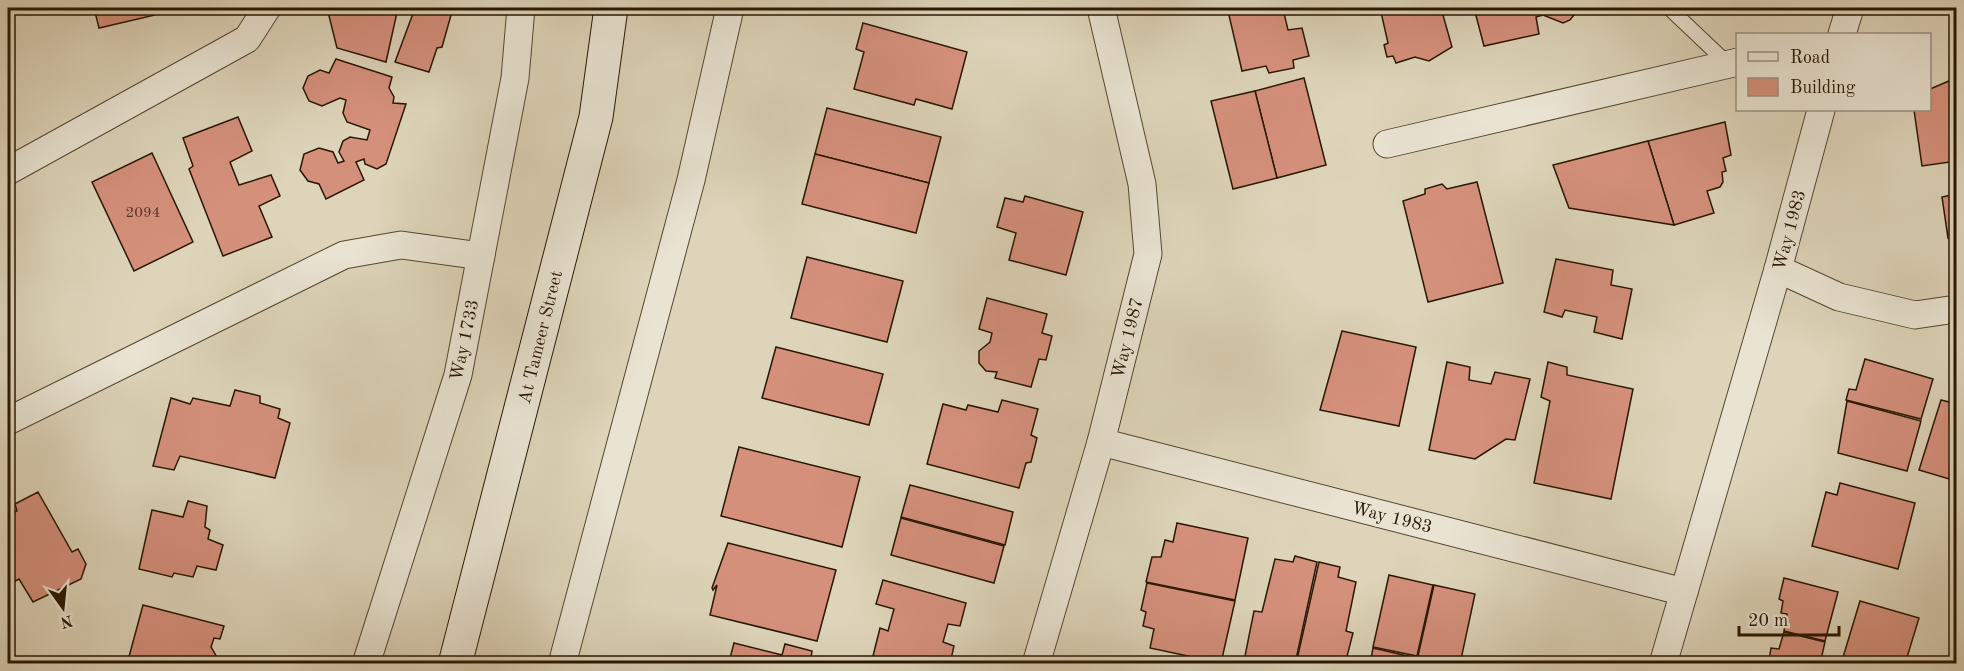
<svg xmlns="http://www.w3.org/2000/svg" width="1964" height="671" font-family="'Old Standard TT',serif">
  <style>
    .building { fill: #d5907c; stroke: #291702; stroke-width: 1.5 }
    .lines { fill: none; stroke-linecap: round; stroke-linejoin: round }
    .service-casing { stroke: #564630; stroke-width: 16 }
    .minor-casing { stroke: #564630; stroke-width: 29 }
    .secondary-casing { stroke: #291702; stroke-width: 35 }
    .service { stroke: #e9e3d2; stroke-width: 14 }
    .minor { stroke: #e9e3d2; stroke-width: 27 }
    .secondary { stroke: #e9e3d2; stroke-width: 33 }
    .labels { text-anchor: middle; stroke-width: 6; stroke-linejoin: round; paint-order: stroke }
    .number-label { font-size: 15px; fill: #543520 }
    .street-label { font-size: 18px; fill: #291702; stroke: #e9e3d2 }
  </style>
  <rect width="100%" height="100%" fill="#ddd4b9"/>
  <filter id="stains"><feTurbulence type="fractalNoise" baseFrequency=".00333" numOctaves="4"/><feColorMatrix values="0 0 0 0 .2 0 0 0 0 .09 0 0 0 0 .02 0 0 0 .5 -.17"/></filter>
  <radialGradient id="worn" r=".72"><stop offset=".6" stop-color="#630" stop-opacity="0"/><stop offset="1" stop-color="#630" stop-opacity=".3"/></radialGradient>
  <g class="building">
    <path d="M94,8H154L155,15L99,28Z"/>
    <path d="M163,8H183L164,13Z"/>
    <path d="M327,8H398L386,62L337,48Z"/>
    <path d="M415,8H453L442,47L437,48L429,72L395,62Z"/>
    <path d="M1238,8H1298L1284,13L1288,30L1302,28L1309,56L1293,60L1294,68L1269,73L1266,66L1242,71L1228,11Z"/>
    <path d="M1367,8H1441L1452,47L1429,61L1415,57L1396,63L1393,56L1387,57L1384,45L1388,43L1381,12L1369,13Z"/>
    <path d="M1474,8H1578V10L1570,20L1563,23L1543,15L1536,17L1539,34L1484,46Z"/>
    <path d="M863,23L967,52L952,109L916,99L914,105L854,89L864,52L856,49Z"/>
    <path d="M336,59L392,77L389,88L394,97L393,103L406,104L386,164L377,169L365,164L364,159L356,162L364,180L326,199L319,184L308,181L300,170L304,154L319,148L333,152L338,163L344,161L339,152L343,141L350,137L367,140L370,130L347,122L343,113L346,100L340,98L322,106L309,101L303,88L308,76L320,70L329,73Z"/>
    <path d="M1304,78L1326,165L1277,178L1255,91Z"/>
    <path d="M1956,78V167L1950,162L1922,166L1914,110H1930V89Z"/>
    <path d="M1255,91L1277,178L1233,189L1211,101Z"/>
    <path d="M827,108L941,137L929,183L815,154Z"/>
    <path d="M238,117L252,151L230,162L239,185L271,175L280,196L259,206L272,237L223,256L189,169L193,166L183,138Z"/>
    <path d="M1725,122L1731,155L1723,158L1726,171L1722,172L1723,182L1720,187L1707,191L1714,213L1674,225L1648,141Z"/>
    <path d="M1648,141L1674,225L1569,208L1553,165Z"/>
    <path d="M152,153L193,242L134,271L92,182Z"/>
    <path d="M815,154L929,183L916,233L802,204Z"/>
    <path d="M1477,182L1503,283L1428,302L1403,201L1425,194V189L1442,184L1447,189Z"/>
    <path d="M1956,194V245L1948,238L1942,197Z"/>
    <path d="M1025,196L1083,212L1066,275L1009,260L1016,233L997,227L1005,198L1023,202Z"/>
    <path d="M807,257L903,281L887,342L791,318Z"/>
    <path d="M1556,259L1613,270L1611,285L1632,289L1622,339L1594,332L1597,317L1565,310L1562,317L1544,312Z"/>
    <path d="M987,298L1047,314L1042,333L1052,336L1046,360L1039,359L1031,387L995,378L997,372L986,371L979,363V351L990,342L992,333L979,329Z"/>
    <path d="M1342,331L1416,347L1399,426L1320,410Z"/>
    <path d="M776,347L883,374L869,425L762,398Z"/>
    <path d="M1865,359L1933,379L1921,419L1846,400L1849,389L1856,390Z"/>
    <path d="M1447,362L1470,367L1469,380L1491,384L1495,372L1530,379L1515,440L1506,439L1475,459L1429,450Z"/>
    <path d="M1548,362L1567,367V375L1633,389L1611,499L1534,483L1550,401L1541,397Z"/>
    <path d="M235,390L260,396V403L280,409L278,418L290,423L275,478L180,456L174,470L153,466L171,398L190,404L193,398L230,406Z"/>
    <path d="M1002,400L1038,409L1031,435L1037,438L1031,462L1026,463L1019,488L927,464L943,404L966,410L968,405L998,412Z"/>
    <path d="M1941,400L1953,403L1956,410V481L1919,470Z"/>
    <path d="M1847,401L1921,421L1907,471L1838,453Z"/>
    <path d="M739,447L860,477L842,547L721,516Z"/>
    <path d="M1840,483L1915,503L1898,569L1812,546L1826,492L1837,495Z"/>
    <path d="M910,485L1013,512L1005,545L901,517Z"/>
    <path d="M38,492L72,552L78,549L86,564L81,579L33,602L19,579L8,585V516L17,511L15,504Z"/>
    <path d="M188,501L207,506L205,527L210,530L208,539L223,545L216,570L197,566L193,577L174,573L172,577L139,569L152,510L183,517Z"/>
    <path d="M901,518L1004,546L994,583L891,555Z"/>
    <path d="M1177,523L1248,538L1235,600L1146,582L1152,557H1161L1165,540L1173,542Z"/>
    <path d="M728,543L836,570L817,641L710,615L717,585L713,590L712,588Z"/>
    <path d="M1295,556L1317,562L1295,664H1257L1244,661L1254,611L1262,612L1275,559L1293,562Z"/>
    <path d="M1319,562L1340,567L1338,577L1356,582L1346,631L1353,633L1345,664H1296Z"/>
    <path d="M1389,575L1433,585L1417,656L1373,647Z"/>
    <path d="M1784,578L1838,592L1825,641L1784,631L1787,614L1781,613L1783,601L1779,599Z"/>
    <path d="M883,580L966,603L960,626L948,624L943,642L954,646L950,664H902L873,656L880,628L888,631L894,609L876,604Z"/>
    <path d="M1147,583L1235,601L1221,663L1150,648L1154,629L1143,626L1146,612L1141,610Z"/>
    <path d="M1434,585L1475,594L1460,664L1418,656Z"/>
    <path d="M1860,601L1919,618L1905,664H1841Z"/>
    <path d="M143,605L224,626L220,639L214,638L211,647L218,659L216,664H127Z"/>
    <path d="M1784,632L1825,642L1820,664H1762L1763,659L1769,660L1771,648L1779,649Z"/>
    <path d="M734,643L782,655L785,644L812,651L810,664H718L719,660L729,662Z"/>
    <path d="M1373,648L1442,664H1370Z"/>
  </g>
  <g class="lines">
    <g class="service-casing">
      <path id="service" d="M1669,8L1728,64"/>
    </g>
    <g class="minor-casing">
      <g id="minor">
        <path d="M1842,34L1850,8"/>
        <path d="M1387,144L1738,62"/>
        <path d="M8,171L247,39L267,8"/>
        <path d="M1778,269L1839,297L1915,315L1956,309"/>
        <path d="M8,421L344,255L401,245L481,256"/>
        <path d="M1101,442L1684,592"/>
        <path d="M366,664L458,375L515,78L521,8"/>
        <path d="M562,664L691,180L730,8"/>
        <path d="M1036,664L1101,442L1148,254L1142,184L1101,8"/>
        <path d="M1663,664L1778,269L1821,110"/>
      </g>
    </g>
    <g class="secondary-casing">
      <path id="secondary" d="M455,664L596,117L611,8"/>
    </g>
    <use href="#service" class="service"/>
    <use href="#minor" class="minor"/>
    <use href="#secondary" class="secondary"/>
  </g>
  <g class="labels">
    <g class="number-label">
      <text x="143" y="217">2094</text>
    </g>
    <g class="street-label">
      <text transform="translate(1789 230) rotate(-75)" y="6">Way 1983</text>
      <text transform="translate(540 337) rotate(-76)" y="6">At Tameer Street</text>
      <text transform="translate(1127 338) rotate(-76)" y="6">Way 1987</text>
      <text transform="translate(464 340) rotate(-78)" y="6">Way 1733</text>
      <text transform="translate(1392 517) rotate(14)" y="6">Way 1983</text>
    </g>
  </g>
  <rect width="1964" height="671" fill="none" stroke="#ddd4b9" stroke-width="30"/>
  <rect x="9" y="9" width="1946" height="653" fill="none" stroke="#291702" stroke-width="3"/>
  <rect x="15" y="15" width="1934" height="641" fill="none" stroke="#291702" stroke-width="1.5"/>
  <rect x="1736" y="33" width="195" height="78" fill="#e9e3d2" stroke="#9c917f" stroke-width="1.5"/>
  <rect x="1748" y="52" width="30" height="9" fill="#e9e3d2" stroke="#9c917f" stroke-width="1.5"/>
  <text x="1790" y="63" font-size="18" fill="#291702">Road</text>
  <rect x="1748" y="78" width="30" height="18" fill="#d5907c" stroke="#9c917f" stroke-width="1.5"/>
  <text x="1790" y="93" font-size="18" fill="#291702">Building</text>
  <g transform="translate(63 608) rotate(165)" stroke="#e9e3d2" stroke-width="4.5" paint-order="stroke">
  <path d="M0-4.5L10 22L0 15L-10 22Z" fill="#291702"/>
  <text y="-9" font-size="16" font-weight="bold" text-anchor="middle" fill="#291702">N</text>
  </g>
  <path d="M1739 626v9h100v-9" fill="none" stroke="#291702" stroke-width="3"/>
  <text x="1748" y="626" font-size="18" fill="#291702" stroke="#e9e3d2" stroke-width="4.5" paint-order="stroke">20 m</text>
  <rect width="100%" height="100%" filter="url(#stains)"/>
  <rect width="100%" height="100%" fill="url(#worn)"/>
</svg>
